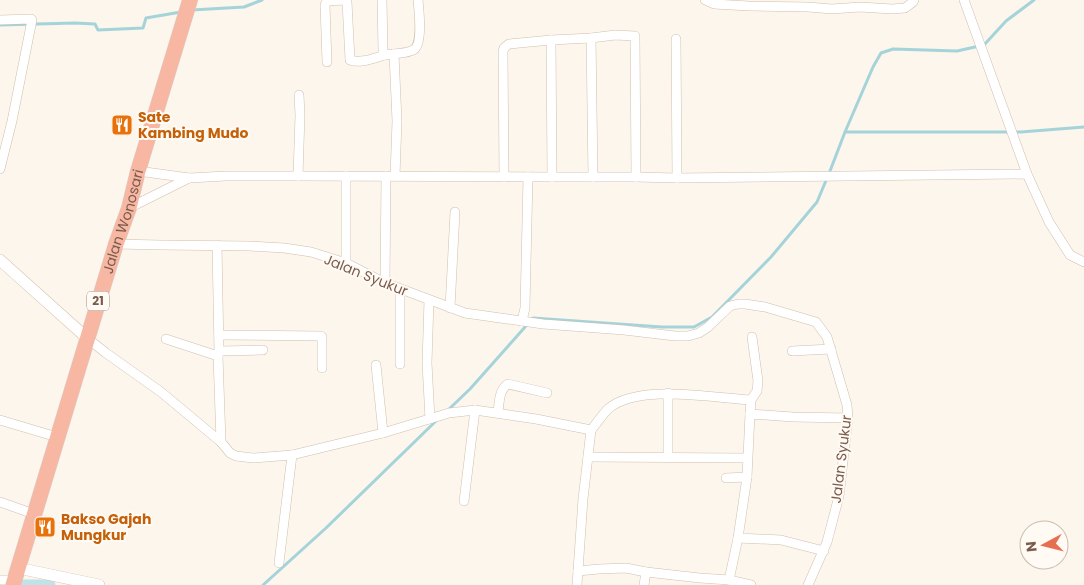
<svg xmlns="http://www.w3.org/2000/svg" width="1084" height="585" font-family="Poppins,sans-serif">
  <style>
    .lines { fill: none; stroke-linecap: round; stroke-linejoin: round }
    .stream { stroke: #a5d3da; stroke-width: 3 }
    .canal { stroke: #bfe3e8; stroke-width: 11 }
    .street-casing { stroke: #d1beb0; stroke-width: 10 }
    .secondary-casing { stroke: #d6c0b0; stroke-width: 12 }
    .highway-casing { stroke: #dad1cd; stroke-width: 16 }
    .street { stroke: #fff; stroke-width: 9 }
    .secondary { stroke: #fff; stroke-width: 11 }
    .highway { stroke: #f7b7a3; stroke-width: 15 }
    .labels { text-anchor: middle; stroke-width: 4; stroke-linejoin: round; paint-order: stroke }
    .shield { fill: #fffaf3; stroke: #a28b7f; stroke-width: 1 }
    .shield-label { font-size: 12px; font-weight: bold; fill: #7a5c4d }
    .food-label { font-size: 14px; font-weight: bold; fill: #c56008; stroke: #fffaf3; text-anchor: start }
    .street-label { font-size: 14px; fill: #7a5c4d; stroke: #fffaf3 }
  </style>
  <rect width="100%" height="100%" fill="#fdf6ec"/>
  <g class="lines">
    <g class="stream">
      <path d="M192,10L244,7L262,0"/>
      <path d="M0,25L75,23L95,24L98,30L143,28L146,18L181,12"/>
      <path d="M845,132H1021L1084,127"/>
      <path d="M447,411L470,389L533,318L662,327H694L712,317L771,257L817,202L830,171L845,132L873,67L881,53L893,49L957,51L984,45L1006,21L1034,0"/>
      <path d="M263,585L326,528L437,420"/>
    </g>
    <path class="canal" d="M22,585H50"/>
    <g class="street-casing">
      <g id="street">
        <path d="M382,0L383,51L385,55L394,54L397,121L395,176"/>
        <path d="M705,0L714,4L749,6L808,7L832,9L860,7L892,9L905,8L913,2L914,0"/>
        <path d="M0,20L31,19L32,20L12,121L0,169"/>
        <path d="M591,38L593,177"/>
        <path d="M676,39L677,178"/>
        <path d="M551,40L552,177"/>
        <path d="M394,54C400,53 408,53 413,50C423,46 419,10 418,0"/>
        <path d="M327,62L325,5L327,1L344,0L347,2L350,60C360,64 374,58 385,55"/>
        <path d="M138,171L189,178L226,176H298L552,177H636L677,178L1027,174L964,0"/>
        <path d="M1027,174L1049,222L1070,255L1084,262"/>
        <path d="M298,176L300,115L299,95"/>
        <path d="M504,177L503,52L504,48L509,44L551,40L591,38L615,35L635,36L636,177"/>
        <path d="M129,208L189,178"/>
        <path d="M116,244L161,245L249,246L284,248L311,252L346,263L385,283L465,313L543,324L624,330L675,336H688L699,333L708,327L730,306L738,304H745L765,307L816,322L827,337L847,405L848,418L839,496L827,542L808,585"/>
        <path d="M217,245L219,351L218,356L221,442"/>
        <path d="M346,263V176"/>
        <path d="M385,283L386,176"/>
        <path d="M429,300L427,363L430,419"/>
        <path d="M450,308L455,212"/>
        <path d="M522,321L525,308L528,177"/>
        <path d="M219,335L321,336L322,337V368"/>
        <path d="M87,338L106,353L161,392L221,442L230,453L236,456L253,458L292,455L383,433L449,413L475,410L536,419L591,430L583,499L577,585"/>
        <path d="M166,339L218,356"/>
        <path d="M219,351L263,350"/>
        <path d="M792,351L831,349"/>
        <path d="M400,364V290"/>
        <path d="M376,365L383,433"/>
        <path d="M498,413C499,404 499,389 508,384L547,393"/>
        <path d="M750,414L751,400L757,391L758,381L752,337"/>
        <path d="M0,420L57,437"/>
        <path d="M591,430C597,423 602,415 608,409C638,383 714,398 751,400"/>
        <path d="M588,457L747,458"/>
        <path d="M668,458V393"/>
        <path d="M726,478L747,477"/>
        <path d="M464,501L475,410"/>
        <path d="M0,502L34,514"/>
        <path d="M824,551L781,540L738,538L747,477L750,414L793,417L848,418"/>
        <path d="M279,563L292,455"/>
        <path d="M578,571L599,569L626,568L646,572L700,578L729,580L738,538"/>
        <path d="M0,580H14"/>
        <path d="M729,580L751,585"/>
        <path d="M644,585L646,572"/>
      </g>
    </g>
    <g class="secondary-casing">
      <g id="secondary">
        <path d="M0,260L87,338"/>
        <path d="M18,568L99,585"/>
      </g>
    </g>
    <g class="highway-casing">
      <g id="highway">
        <path id="s1" d="M13,585L116,244L129,208L138,171L190,0"/>
      </g>
    </g>
    <use href="#street" class="street"/>
    <use href="#secondary" class="secondary"/>
    <use href="#highway" class="highway"/>
  </g>
  <defs>
    <g id="restaurant-square" transform="scale(1.125)"><rect x="-9" y="-9" width="18" height="18" rx="4" fill="#e8710a" stroke="#fffaf3"/><path d="M-5-6h1v4h1v-4h1v4h1v-4h1v5L-1.5 .5V6h-2V.5L-5-1ZM5-6V6H3V1.5H1.5Q1.5-4 5-6Z" fill="#fff"/></g>
  </defs>
  <g fill-rule="evenodd">
    <use href="#restaurant-square" x="122" y="125"/>
    <use href="#restaurant-square" x="45" y="527"/>
  </g>
  <g class="labels">
    <rect class="shield" x="87" y="291.5" width="22" height="19" rx="4"/>
    <g class="shield-label">
      <text x="98" y="305">21</text>
    </g>
    <g class="food-label">
      <text x="138" y="122">Sate<tspan x="138" dy="16">Kambing Mudo</tspan></text>
      <text x="61" y="524">Bakso Gajah<tspan x="61" dy="16">Mungkur</tspan></text>
    </g>
    <g class="street-label">
      <text dy="5" stroke="none"><textPath href="#s1" startOffset="380">Jalan Wonosari</textPath></text>
      <text transform="translate(366 275) rotate(22)" y="5">Jalan Syukur</text>
      <text transform="translate(841 459) rotate(-83)" y="5">Jalan Syukur</text>
    </g>
  </g>
  <g transform="translate(1044 545) rotate(263)"><circle r="24" fill="#fffaf3" stroke="#cabbb1"/>
  <path d="M0-4L9 19L0 12L-9 19Z" fill="#e76f51"/>
  <text y="-8" font-size="14" font-weight="bold" text-anchor="middle" fill="#7a5c4d">N</text>
  </g>
</svg>
